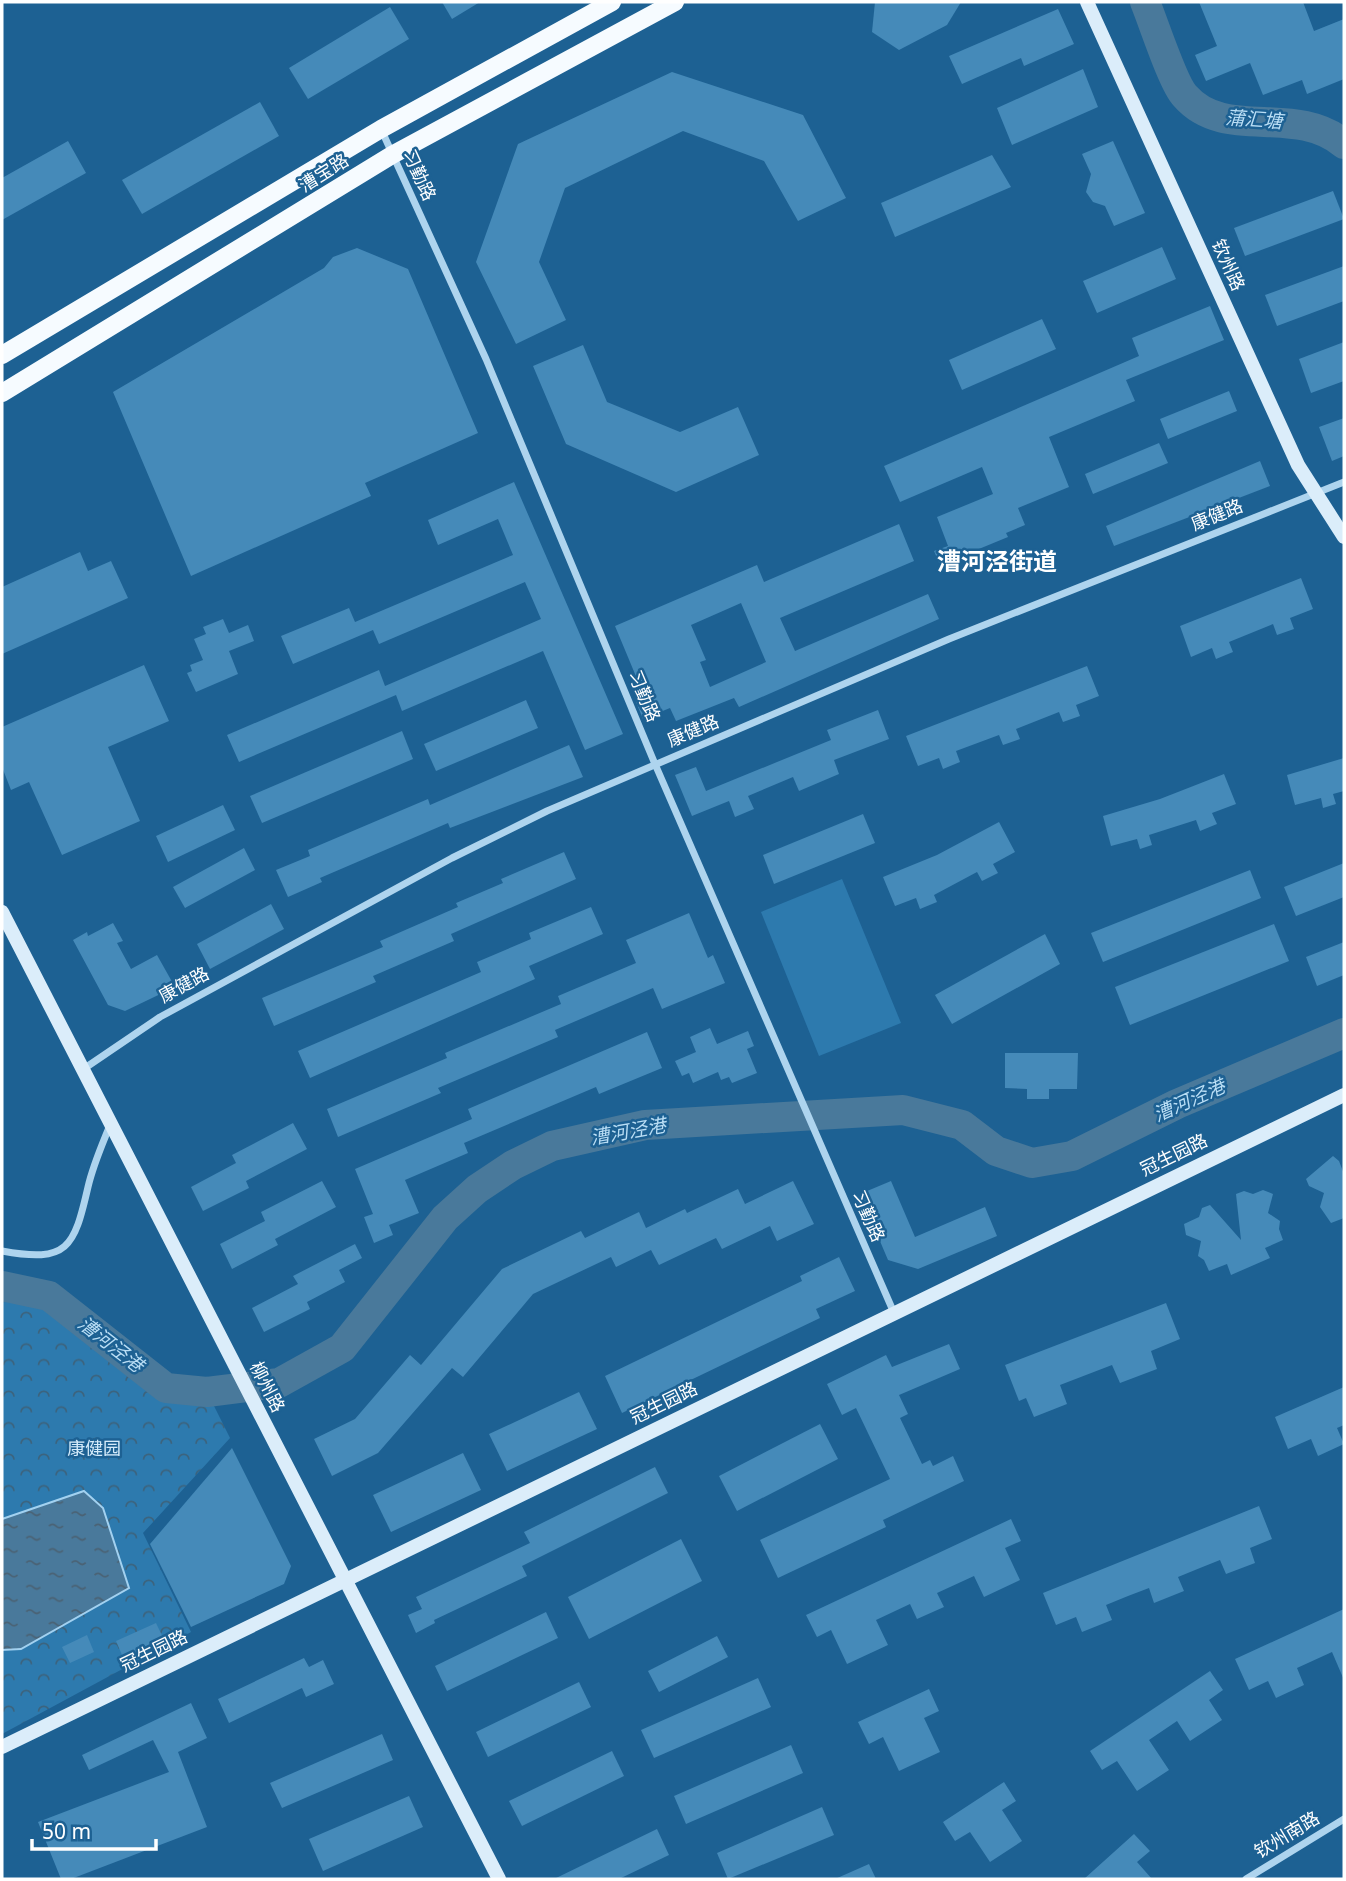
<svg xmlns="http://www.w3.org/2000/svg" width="1346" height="1881" font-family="'Noto Sans','Noto Sans SC',sans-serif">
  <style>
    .grass { fill: #2d7aae }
    .park { fill: url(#park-crowns) }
    .water { fill: url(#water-ripples); stroke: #a2d1f0; stroke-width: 2 }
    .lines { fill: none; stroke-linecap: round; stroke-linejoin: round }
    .river { stroke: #49799b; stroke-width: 30 }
    .building { fill: #458ab9; fill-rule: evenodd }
    .street { stroke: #aed4ee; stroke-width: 7 }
    .secondary { stroke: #dbedfa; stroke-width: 14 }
    .primary { stroke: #f6fbff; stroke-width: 18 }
    .labels { text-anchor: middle; stroke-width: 5; stroke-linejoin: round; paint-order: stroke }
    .street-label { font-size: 18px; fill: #fff; stroke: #1d6193 }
    .park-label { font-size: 18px; fill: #d4ebfa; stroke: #1d6193 }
    .water-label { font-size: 19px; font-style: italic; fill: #badef5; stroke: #1d6193 }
    .district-label { font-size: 24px; font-weight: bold; fill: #fff; stroke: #1d6193 }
  </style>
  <defs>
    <pattern id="park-crowns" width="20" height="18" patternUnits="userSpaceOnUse" patternTransform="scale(1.75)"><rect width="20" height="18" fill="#2d7aae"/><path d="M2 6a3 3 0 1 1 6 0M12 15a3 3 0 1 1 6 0" fill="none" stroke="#3c637d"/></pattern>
    <pattern id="water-ripples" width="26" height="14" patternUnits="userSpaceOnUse" patternTransform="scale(1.75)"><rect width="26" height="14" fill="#49799b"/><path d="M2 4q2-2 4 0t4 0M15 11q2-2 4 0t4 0" fill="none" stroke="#4a6274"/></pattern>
  </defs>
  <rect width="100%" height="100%" fill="#1d6193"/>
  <path class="grass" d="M842,879L901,1023L819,1056L761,912Z"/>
  <path class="park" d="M2,1286L49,1296L166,1388L207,1392L230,1438L143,1533L191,1632L2,1734Z"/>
  <path class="water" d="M84,1491L103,1508L129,1588L21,1649L2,1650V1519Z"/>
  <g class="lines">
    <g class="river">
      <path d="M1145,2C1153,21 1173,84 1185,96C1225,142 1295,103 1344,144"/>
      <path d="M2,1286L49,1296L166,1388L207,1392L279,1383L342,1348L445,1218L477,1189L513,1165L552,1146L645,1125L903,1110L962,1125L996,1151L1032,1163L1072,1156L1177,1104L1344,1033"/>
    </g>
  </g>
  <g class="building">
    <path d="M442,2H480L452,19Z"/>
    <path d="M875,2H961L947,25L899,50L872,32Z"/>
    <path d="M1199,2H1303L1314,31L1344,19V79L1307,94L1302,80L1263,95L1250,63L1206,81L1195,55L1217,46Z"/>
    <path d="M390,7L409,39L308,99L289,68Z"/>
    <path d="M1058,9L1074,44L1024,66L1021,58L962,84L949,56Z"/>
    <path d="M1083,69L1098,107L1012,145L997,108Z"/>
    <path d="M672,72L803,115L846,198L798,221L764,161L683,131L565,188L539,262L566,320L516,344L476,262L518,144Z"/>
    <path d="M260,102L279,136L142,214L122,180Z"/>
    <path d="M68,141L86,173L2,220V178Z"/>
    <path d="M1113,141L1145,213L1114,226L1105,206L1093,202L1086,192L1091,174L1082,154Z"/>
    <path d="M992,155L1011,187L895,237L881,203Z"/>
    <path d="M1333,191L1344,219L1245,256L1234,228Z"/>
    <path d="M1162,247L1176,279L1097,313L1083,281Z"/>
    <path d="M357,248L408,269L478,433L365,483L371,496L191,576L113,392L324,268L333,257Z"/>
    <path d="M1344,266V301L1277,326L1265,295Z"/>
    <path d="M1210,306L1224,340L1126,380L1135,401L1049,437L1069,487L1018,508L1025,525L1006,533L1008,537L940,565L934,551L948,546L937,517L993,494L982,467L900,502L884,466L1139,356L1132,338Z"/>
    <path d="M1042,319L1056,349L962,390L949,360Z"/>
    <path d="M1344,342V381L1311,393L1299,359Z"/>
    <path d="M583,345L607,402L680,432L738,407L759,455L676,492L566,444L533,366Z"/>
    <path d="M1229,391L1237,411L1168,439L1160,419Z"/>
    <path d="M1344,418V456L1332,461L1319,427Z"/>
    <path d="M1159,443L1168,463L1093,494L1085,474Z"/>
    <path d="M1260,461L1270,486L1114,546L1106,526Z"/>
    <path d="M514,482L623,734L585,750L543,651L402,711L396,695L239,762L227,735L379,670L385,686L541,619L525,582L379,644L373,630L293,664L281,636L349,608L355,622L513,555L498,519L438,545L428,520Z"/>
    <path d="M899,524L914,561L780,618L795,651L928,594L939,619L739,707L734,698L676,721L670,708L643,719L636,702L645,698L615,626L757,565L764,582ZM741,603L766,662L710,687L700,662L706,660L691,625Z"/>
    <path d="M80,552L88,571L111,561L128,598L2,654V587Z"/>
    <path d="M1301,578L1313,609L1290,618L1294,629L1277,635L1273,624L1229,642L1233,652L1216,659L1212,648L1191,657L1180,626Z"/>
    <path d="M223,619L229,633L248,625L254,641L229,651L238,674L196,692L187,673L192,671L190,665L203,660L194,639L206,634L203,627Z"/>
    <path d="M144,665L169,721L108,747L140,821L62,855L29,782L11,790L2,767V727Z"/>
    <path d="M1087,666L1099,696L1076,705L1080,716L1063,722L1059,712L1016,729L1020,739L1003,745L999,735L956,751L960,762L943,769L939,758L918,766L906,736Z"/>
    <path d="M526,700L538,728L436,771L424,744Z"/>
    <path d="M878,710L889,739L834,760L839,774L799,791L793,777L748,796L754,809L735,817L729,801L692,816L675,775L696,767L706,791L831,740L827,730Z"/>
    <path d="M402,731L413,759L262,823L250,796Z"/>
    <path d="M569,745L583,777L450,828L448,823L320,878L322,882L288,897L276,870L310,856L308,850L428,799L430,805Z"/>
    <path d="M1344,758V791L1333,794L1336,804L1323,808L1321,798L1295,805L1287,775Z"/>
    <path d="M1224,774L1236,804L1212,813L1217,824L1200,831L1196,820L1149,835L1152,845L1140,849L1137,839L1111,846L1103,816L1160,799Z"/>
    <path d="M223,805L235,830L168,862L156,836Z"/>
    <path d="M863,814L875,843L774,884L763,855Z"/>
    <path d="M999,822L1015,852L993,864L998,873L982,881L977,872L934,895L937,902L920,909L916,898L895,906L883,877L937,855Z"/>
    <path d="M244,848L255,870L185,908L173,887Z"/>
    <path d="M564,852L576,879L451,934L454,941L373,976L376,982L274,1026L262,998L383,947L380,941L458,907L456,903L503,883L501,879Z"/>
    <path d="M1344,863V897L1296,916L1284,887Z"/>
    <path d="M1250,870L1261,898L1103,962L1091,933Z"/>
    <path d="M271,904L284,929L210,969L197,944Z"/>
    <path d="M591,907L603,934L529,966L535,979L310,1078L298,1051L481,972L477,962L531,939L529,933Z"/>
    <path d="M689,913L708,958L713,955L725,983L662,1009L653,988L555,1030L558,1037L438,1088L441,1093L338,1137L327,1109L447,1058L445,1053L561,1004L558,996L636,963L626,940Z"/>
    <path d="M113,923L123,941L117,943L131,969L157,955L175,987L125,1011L108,1005L73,940L87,932L88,936Z"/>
    <path d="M1274,924L1289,961L1130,1025L1115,987Z"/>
    <path d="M1045,934L1060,964L952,1024L935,995Z"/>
    <path d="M1344,942V975L1317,986L1306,957Z"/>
    <path d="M710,1028L717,1044L748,1031L754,1046L747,1049L757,1073L732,1083L729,1077L721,1080L718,1072L693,1083L689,1073L682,1076L675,1061L696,1052L690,1037Z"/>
    <path d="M647,1032L662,1068L599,1094L596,1087L464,1143L468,1153L405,1180L419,1213L389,1225L393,1235L374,1243L364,1217L373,1214L355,1169L472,1119L468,1109Z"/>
    <path d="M1005,1053H1078L1077,1089H1049V1099H1027V1089L1005,1088Z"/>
    <path d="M293,1123L307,1149L246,1181L249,1188L203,1211L191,1187L236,1163L232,1155Z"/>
    <path d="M1333,1156L1339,1161L1344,1174V1218L1331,1223L1320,1207L1324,1193L1309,1186L1306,1179Z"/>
    <path d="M322,1181L336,1207L275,1239L278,1245L232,1269L220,1244L265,1221L261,1212Z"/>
    <path d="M793,1181L814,1224L777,1241L770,1226L722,1249L716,1238L659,1265L651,1250L616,1267L611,1257L533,1294L463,1377L452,1368L378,1453L332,1476L314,1439L355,1419L410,1355L421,1365L502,1269L581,1231L585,1238L639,1212L646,1228L685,1209L687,1213L738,1189L745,1204Z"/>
    <path d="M891,1181L915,1237L985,1207L997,1236L918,1269L888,1260L860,1194Z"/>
    <path d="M1263,1190L1273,1194L1268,1213L1280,1221L1279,1229L1283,1240L1265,1248L1270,1258L1231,1275L1227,1264L1209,1271L1204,1260L1198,1256L1201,1241L1186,1235L1184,1224L1199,1217L1202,1208L1210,1205L1241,1240L1236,1194L1244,1191L1253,1194Z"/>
    <path d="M355,1244L362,1258L339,1270L345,1282L307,1302L310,1309L264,1332L252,1308L298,1284L293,1276Z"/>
    <path d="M839,1257L855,1291L816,1309L820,1318L622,1413L605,1376L802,1281L800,1276Z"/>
    <path d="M1166,1303L1180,1339L1151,1351L1157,1369L1120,1383L1112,1365L1060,1385L1067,1404L1034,1417L1026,1398L1019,1401L1005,1365Z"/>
    <path d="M949,1344L960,1369L899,1395L908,1414L900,1418L922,1464L930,1460L933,1466L953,1456L964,1481L883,1520L886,1527L778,1578L760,1540L890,1479L856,1408L842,1415L827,1384L886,1355L892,1367Z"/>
    <path d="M1344,1387V1425L1337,1428L1344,1444L1318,1456L1311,1439L1288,1449L1275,1417Z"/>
    <path d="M579,1392L597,1429L507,1471L489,1434Z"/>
    <path d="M820,1424L838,1459L737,1511L719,1476Z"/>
    <path d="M232,1448L291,1566L284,1584L191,1627L150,1544Z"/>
    <path d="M463,1453L481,1490L391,1532L373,1495Z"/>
    <path d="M655,1467L668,1493L522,1566L527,1576L434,1620L435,1623L416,1633L408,1615L422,1609L416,1597L530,1543L524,1532Z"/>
    <path d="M1259,1506L1272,1539L1250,1548L1255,1563L1226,1574L1220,1560L1200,1568L1178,1577L1184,1591L1154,1603L1149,1588L1128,1596L1106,1605L1112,1620L1082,1632L1076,1617L1056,1625L1043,1593Z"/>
    <path d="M1011,1519L1021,1541L1005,1548L1020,1580L984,1597L974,1576L937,1593L944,1607L917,1619L910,1604L876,1620L888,1645L847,1664L831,1630L817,1637L806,1615Z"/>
    <path d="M681,1539L702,1581L589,1639L568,1597Z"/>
    <path d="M1344,1609V1680L1332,1652L1297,1668L1304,1685L1276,1698L1268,1681L1249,1690L1235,1659Z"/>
    <path d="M546,1612L558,1638L447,1691L435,1666Z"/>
    <path d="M156,1623L166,1644L125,1662L116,1641Z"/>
    <path d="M87,1635L94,1652L70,1663L62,1647Z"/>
    <path d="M717,1636L728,1657L659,1692L648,1671Z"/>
    <path d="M304,1658L309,1667L323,1660L334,1684L306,1697L302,1688L229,1723L218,1699Z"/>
    <path d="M1210,1671L1223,1690L1209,1700L1222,1720L1190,1741L1177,1721L1149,1740L1169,1770L1137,1791L1117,1761L1102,1770L1090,1751Z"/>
    <path d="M758,1678L771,1707L654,1758L641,1730Z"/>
    <path d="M579,1682L591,1707L488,1757L476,1732Z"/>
    <path d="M929,1689L939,1711L924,1718L940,1752L899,1771L883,1737L869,1744L858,1722Z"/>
    <path d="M191,1703L207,1738L178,1752L207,1827L71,1879H61L38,1822L169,1772L153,1740L89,1770L82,1755Z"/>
    <path d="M382,1734L393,1760L282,1808L270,1783Z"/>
    <path d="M791,1745L803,1773L686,1824L674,1796Z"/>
    <path d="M612,1751L624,1776L522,1826L509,1801Z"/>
    <path d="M1004,1782L1016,1801L1002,1810L1022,1841L990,1862L970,1832L955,1841L943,1822Z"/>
    <path d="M409,1796L423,1827L323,1871L309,1839Z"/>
    <path d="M822,1807L834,1835L728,1879L717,1853Z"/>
    <path d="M657,1829L669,1855L619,1879H554Z"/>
    <path d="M1134,1834L1150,1851L1137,1862L1152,1879H1084Z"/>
    <path d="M869,1864L876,1879H835Z"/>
  </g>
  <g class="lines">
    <g class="street">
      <path d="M381,129L486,359L655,764L894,1313"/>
      <path d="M82,1070L160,1017L452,858L547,811L949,639L1344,482"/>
      <path d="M2,1251C68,1263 74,1248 88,1187C93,1165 102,1145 110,1125"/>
      <path d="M1246,1879L1344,1819"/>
    </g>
    <g class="secondary">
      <path d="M1087,2L1298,465L1344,537"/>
      <path d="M2,912L499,1879"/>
      <path d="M2,1747L1344,1095"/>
    </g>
    <g class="primary">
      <path d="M2,355L381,129L612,2"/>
      <path d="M2,393L392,155L675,2"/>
    </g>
  </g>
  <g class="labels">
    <g class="street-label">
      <text transform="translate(324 173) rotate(-32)" y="6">漕宝路</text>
      <text transform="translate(419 175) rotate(65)" y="6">习勤路</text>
      <text transform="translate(1228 265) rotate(66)" y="6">钦州路</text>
      <text transform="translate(1217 515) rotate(-22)" y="6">康健路</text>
      <text transform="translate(644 696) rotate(67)" y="6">习勤路</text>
      <text transform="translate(693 731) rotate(-23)" y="6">康健路</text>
      <text transform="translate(184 985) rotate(-29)" y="6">康健路</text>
      <text transform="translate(1174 1155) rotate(-26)" y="6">冠生园路</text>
      <text transform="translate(868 1216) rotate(66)" y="6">习勤路</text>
      <text transform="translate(267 1387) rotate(63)" y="6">柳州路</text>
      <text transform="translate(664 1403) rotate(-26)" y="6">冠生园路</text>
      <text transform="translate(154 1651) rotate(-26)" y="6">冠生园路</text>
      <text transform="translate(1287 1835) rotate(-31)" y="6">钦州南路</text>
    </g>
    <g class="park-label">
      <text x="94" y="1455">康健园</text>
    </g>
    <g class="water-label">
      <text transform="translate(1254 119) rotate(4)" y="7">蒲汇塘</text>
      <text transform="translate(1189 1100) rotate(-24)" y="7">漕河泾港</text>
      <text transform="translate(628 1131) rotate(-10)" y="7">漕河泾港</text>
      <text transform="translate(111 1344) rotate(38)" y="7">漕河泾港</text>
    </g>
    <g class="district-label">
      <text x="997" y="570">漕河泾街道</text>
    </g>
  </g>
  <rect width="1346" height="1881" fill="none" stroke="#ffffff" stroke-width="7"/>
  <path d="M32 1839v10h124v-10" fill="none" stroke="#ffffff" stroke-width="3.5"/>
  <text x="42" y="1839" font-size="21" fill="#ffffff" stroke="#1d6193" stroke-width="5" paint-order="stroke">50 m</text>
</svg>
